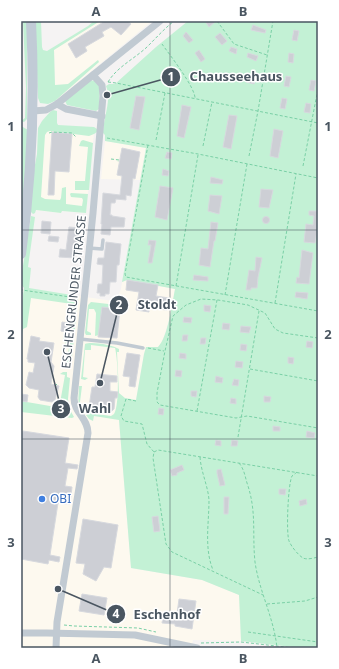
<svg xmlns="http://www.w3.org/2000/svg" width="339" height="669" font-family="'Noto Sans',sans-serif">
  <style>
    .commercial { fill: #fdf9ef }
    .green { fill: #c3f1d5 }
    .building { fill: #cdcfd5; stroke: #d7d9de }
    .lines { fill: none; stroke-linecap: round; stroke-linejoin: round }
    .path { stroke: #7ad0a6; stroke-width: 1; stroke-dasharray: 3 2; stroke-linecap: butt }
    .lane { stroke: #c1cad2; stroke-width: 3.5 }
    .street { stroke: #c1cad2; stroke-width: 7 }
    .secondary { stroke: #c1cbd6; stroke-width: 10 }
    .grid { fill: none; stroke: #4a5661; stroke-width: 1; stroke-opacity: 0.55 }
    .shop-dot { fill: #3f7fe0; stroke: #fff; stroke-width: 1.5 }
    .labels { text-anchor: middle; stroke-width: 3; stroke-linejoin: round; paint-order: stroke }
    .street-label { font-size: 12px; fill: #4a5661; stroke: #fff }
    .shop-label { font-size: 12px; fill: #366cbe; stroke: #fff; text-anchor: start }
    .leader { fill: none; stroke: #4a5661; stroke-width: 1.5 }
    .callout-dot { fill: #4a5661; stroke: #fff; stroke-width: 1.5 }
    .mark-label { font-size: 12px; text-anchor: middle; font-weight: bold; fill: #fff }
    .callout-label { font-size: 13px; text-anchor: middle; font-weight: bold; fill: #4a5661; stroke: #fff; stroke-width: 3; stroke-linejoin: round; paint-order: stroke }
    .neatline { fill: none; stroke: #4a5661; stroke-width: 1.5 }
    .grid-label { font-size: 13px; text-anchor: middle; font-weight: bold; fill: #4a5661 }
  </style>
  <rect width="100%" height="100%" fill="#f5f3f3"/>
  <g class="commercial">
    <path d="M94,21H152L55,101L54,47L88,26Z"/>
    <path d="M44,126L94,133L86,213L62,211L61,213L34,210Z"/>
    <path d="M105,141L146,147L140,180L101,179Z"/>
    <path d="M127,280L175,289L170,317L162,343L158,347L153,348L144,354L136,400L119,420L131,568L202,580L240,595L241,641L193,640L191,648H21V309L24,288L113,301H116L121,289L122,282Z"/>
  </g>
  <g class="green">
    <path d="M23,21H27V119L24,122L21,121L25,118L26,88Z"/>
    <path d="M35,21H41L42,47L43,50L47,51L88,26L94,21H100L54,50L55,85L68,84L98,60L99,62L55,101L48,104L40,103L38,98Z"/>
    <path d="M188,21H318V648H301L241,641L239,595L202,580L131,568L119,420L94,416L93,421L89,419L86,415L90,413L111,416L114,414C120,405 118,359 115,348L91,345V350H85L83,377L88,378L85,380L81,379L85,344C91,341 113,345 119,349V352H117L119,393L125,398L136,400L144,354L146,347H158C168,337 172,304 175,289L127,280L122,282L146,148L105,141V135L103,133C103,118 112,100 106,86L109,84H115L156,47Z"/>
    <path d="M90,80L95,81L100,87L99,109L96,111L67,105L65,101Z"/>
    <path d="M53,110L57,111V123L58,125L94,127L97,129V132L94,134L89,136L50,131L47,132L45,135L41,197L45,199L60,200L61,198L62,188L66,187V204L82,206L83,200L82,198L71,197L70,194L71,193L88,194L86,213L62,211L61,213L36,210L35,213L33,214L29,210L34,170L37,154L38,128L42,121L50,112Z"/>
    <path d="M21,126L28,130L23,207H21Z"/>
    <path d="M83,140L93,143L89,190H75V181H85L88,147L79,146L81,141Z"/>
    <path d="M31,216L35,217L28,267L31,268L29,288L78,296L76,314L69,313L67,311L71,312L72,304L31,298L27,327L23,329L21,339V309L24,288L21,284V278Z"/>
    <path d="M91,302L117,305L120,309L102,307L99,335L95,336L96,313L94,309H89L87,331L91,333V335H86L85,333L88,305Z"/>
    <path d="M67,318L76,319L71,366L61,363L66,364L69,348L63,340L64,333L68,332L69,320H66Z"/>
    <path d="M63,372H67V377L70,378L68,399L69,407L60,403L65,375L60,374Z"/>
    <path d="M79,386H82L80,402L82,407L85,411L84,412C76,406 79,396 79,386Z"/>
    <path d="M21,401L50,406L60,405L69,408L74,417L72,418L21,412Z"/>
  </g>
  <g class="building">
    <path d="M105,21H127L131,24L121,35L111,27L102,32L104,36L85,47L87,51L76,58L68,44Z"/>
    <path d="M205,21H216L209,27Z"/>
    <path d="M253,25L266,30L265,33L251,30Z"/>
    <path d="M294,30L299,31L297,41L292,40Z"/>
    <path d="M186,32L193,40L189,43L183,36Z"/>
    <path d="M220,33L227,41L222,45L215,37Z"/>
    <path d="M231,47L237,49L236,54L229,51Z"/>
    <path d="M199,50L205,59L201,62L195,53Z"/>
    <path d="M248,53L258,56L256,61L247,57Z"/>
    <path d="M289,53L294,54L293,63L288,62Z"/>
    <path d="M224,73L234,75L233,80L223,78Z"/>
    <path d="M286,76L291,77L289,87L284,86Z"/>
    <path d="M247,77L256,79L254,84L246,82Z"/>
    <path d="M311,80L316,81L314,91L309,90Z"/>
    <path d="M136,96L145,97L139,130L130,128Z"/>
    <path d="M282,98L287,99L285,109L280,108Z"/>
    <path d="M306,103L311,104L310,113L304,112Z"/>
    <path d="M182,105L191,107L184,138L177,136Z"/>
    <path d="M229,115L237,116L231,149L223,147Z"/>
    <path d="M274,129L283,131L278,158L270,156Z"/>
    <path d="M52,132L72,134L69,172L55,171L54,195H48Z"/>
    <path d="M122,148L140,152L135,179L133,178L131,196L126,195V200L116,199L115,203H111L110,215H112V216L125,218L124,227H111L110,235L101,234L102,224H101L103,193L120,195L122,176L117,175Z"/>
    <path d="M167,152L172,153L171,159L165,158Z"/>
    <path d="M163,169L169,171L168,176L162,175Z"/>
    <path d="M211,177L223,180L222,184L210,183Z"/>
    <path d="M160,186L173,188L167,220L155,217Z"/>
    <path d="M261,189L273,190L269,208L259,207Z"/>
    <path d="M210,195L222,196L219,214L208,211Z"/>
    <path d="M309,211H318V231H317L315,243L304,242L306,224L313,225L314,216L309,215Z"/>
    <circle cx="266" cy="220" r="3.5"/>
    <path d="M42,221L51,222L50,234L41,233Z"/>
    <path d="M211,222L218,223L215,241H214L210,267L199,265L201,248L208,249Z"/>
    <path d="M69,227L80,228L75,258L59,257L60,249L66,250Z"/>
    <path d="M49,236L59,237L58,242L48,241Z"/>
    <path d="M149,240L156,241L152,263H148L151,245H148Z"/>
    <path d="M106,242L121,244L119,265H117L116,282H110L109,294H105V296H100V293H97L98,284H102L103,265L97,264L98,258H104Z"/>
    <path d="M302,250L313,253L309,284L296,283L297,277L299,278Z"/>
    <path d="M256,257L262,258L258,277L257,288H251V290H246L249,270L255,271Z"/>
    <path d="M194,275L208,277V281L193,280Z"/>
    <path d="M127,280L158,285L156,296L169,298L167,310L149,308V312L136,310L139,292L126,290Z"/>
    <path d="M296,292L308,293L307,299L295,297Z"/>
    <path d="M204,305L211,306L210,312L204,311Z"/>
    <path d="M102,307L120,309L117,338L98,337Z"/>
    <path d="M184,317L192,318L191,323L183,322Z"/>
    <path d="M62,322L69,323L68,332L61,331Z"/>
    <path d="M223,323L230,324L229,330L222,329Z"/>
    <path d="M241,326L251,327L249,333L240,332Z"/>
    <path d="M183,335H188L187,341H182Z"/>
    <path d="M31,336L40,338L39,341L54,343L51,362L54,366L51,384L59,386L55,400L52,402L40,400L38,397L39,390L29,388L26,385L29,372L33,373L35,363L28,362V359H27Z"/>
    <path d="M201,338H206L205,344H200Z"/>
    <path d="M307,341L313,342L312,348L306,347Z"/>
    <path d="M241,344L247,345L246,351L240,350Z"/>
    <path d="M127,353L140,355L135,387L129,386L130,377L123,376Z"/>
    <path d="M180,353L186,354V359L179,358Z"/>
    <path d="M288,357L294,358L293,364L288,363Z"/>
    <path d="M236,361L243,362L242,368L235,367Z"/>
    <path d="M176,370L182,371L181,377L175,376Z"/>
    <path d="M97,374L117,376V382H110V391L118,392L117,398H115L114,409L111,412L92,410L89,407L92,387H95Z"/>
    <path d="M216,376L223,378L222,383L215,382Z"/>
    <path d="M234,379L239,380L238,386L232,385Z"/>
    <path d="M191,391H197L196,397L191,396Z"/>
    <path d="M21,394L28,395L27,402L21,401Z"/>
    <path d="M264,396L271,397L270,402H264Z"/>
    <path d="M231,398L236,399V404L230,403Z"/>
    <path d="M159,408L164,409L163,415L158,414Z"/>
    <path d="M273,426L280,427V431H273Z"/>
    <path d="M23,431L69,438L65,463L78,465L77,469L68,468L65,486L72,487L70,504L58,503L50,555L60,557L59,562L49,560L48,564L21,559V442Z"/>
    <path d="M307,431L315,433L314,438L306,437Z"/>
    <path d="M216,440L221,441V446L215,445Z"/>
    <path d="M232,440L238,441L237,446H231Z"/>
    <path d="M182,465L184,470L177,473V475L172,476L170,470Z"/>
    <path d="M221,469L225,485L220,486L217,473V470Z"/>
    <path d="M279,489H286L285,495L279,494Z"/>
    <path d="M224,497H229L228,514H224Z"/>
    <path d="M306,499L307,504L300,506L299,501Z"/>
    <path d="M158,516L160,531L154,532L152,517Z"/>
    <path d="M83,519L118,525L111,568L104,567L96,581L83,574L85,564L76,563Z"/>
    <path d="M82,594L107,598L104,615L79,611Z"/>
    <path d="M179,599L196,601L192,629L175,626V624L162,623L164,612L177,614Z"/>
  </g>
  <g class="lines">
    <g class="path">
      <path d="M217,21L234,44L267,55"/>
      <path d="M162,44C169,54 196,88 195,99"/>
      <path d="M108,82L116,83L318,123"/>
      <path d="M108,82C117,67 134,59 147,47C156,38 164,29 174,21"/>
      <path d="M49,133L52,132L72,133L76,137"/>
      <path d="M107,138L198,154L318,178"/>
      <path d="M156,140L165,93"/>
      <path d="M148,145L125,274L126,277L318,311"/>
      <path d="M203,146L212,102"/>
      <path d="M249,156L258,111L273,21"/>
      <path d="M111,159L119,160L118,162"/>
      <path d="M303,166L318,89"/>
      <path d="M79,237H84"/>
      <path d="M176,286L198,155"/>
      <path d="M21,288L22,290L77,298"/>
      <path d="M225,295L247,164"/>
      <path d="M21,300L22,291"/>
      <path d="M275,303L296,174"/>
      <path d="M318,338L283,333L275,329L265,313L248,305L218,300L201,299L186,305L173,316L165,351L157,393V402L160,405L236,418L247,416L318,428"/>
      <path d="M148,348L164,351"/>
      <path d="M250,369L318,381"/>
      <path d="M56,385L57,384"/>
      <path d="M136,401L126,399L121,416L124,421L142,424L147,444L154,452L153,458L166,544L172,552L263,595"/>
      <path d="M57,403L68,407"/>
      <path d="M197,411L217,300"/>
      <path d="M238,437L259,311"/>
      <path d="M154,452L158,450L318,476"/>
      <path d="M200,457C201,472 208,486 209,500C209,523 204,548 213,570"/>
      <path d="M239,463C244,469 245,476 247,483C257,512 252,533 255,562C259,591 274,618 277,648"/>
      <path d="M297,472C295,474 293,475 292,476C288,484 286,533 289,541C291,546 298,555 303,558C307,560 314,558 318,557"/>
      <path d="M267,604L305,601L318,597"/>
      <path d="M64,625L74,626L138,628L156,632"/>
      <path d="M248,632L318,642"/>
      <path d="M201,643L241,642L294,648"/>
    </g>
    <g class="lane">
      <path d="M89,248L102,249L103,240"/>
      <path d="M80,339L117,343L143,348"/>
    </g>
    <g class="street">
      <path d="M57,104L66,109L102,116"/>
      <path d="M33,111L46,110L57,104L160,21"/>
      <path d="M21,633H47L135,635L197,648"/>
      <path d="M56,648L57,622L88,433C88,418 74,413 74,398L93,213L103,96L102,85L93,75"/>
    </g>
    <path class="secondary" d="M21,254C32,176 35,99 31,21"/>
  </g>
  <path class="grid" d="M170,21V648M21,230H318M21,439H318"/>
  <circle class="shop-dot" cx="42" cy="499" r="4"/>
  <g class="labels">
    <g class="street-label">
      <text transform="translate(74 292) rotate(-84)" y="4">ESCHENGRUNDER STRASSE</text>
    </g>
    <g class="shop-label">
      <text x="50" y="503">OBI</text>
    </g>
  </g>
  <path class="leader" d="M107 95L171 77M100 383L119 305M47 352L61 409M58 589L116 614"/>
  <g class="callout-dot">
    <circle cx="107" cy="95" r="4"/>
    <circle cx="100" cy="383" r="4"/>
    <circle cx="47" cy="352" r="4"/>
    <circle cx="58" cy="589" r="4"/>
    <circle cx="171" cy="77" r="10"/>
    <circle cx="119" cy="305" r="10"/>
    <circle cx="61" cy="409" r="10"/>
    <circle cx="116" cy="614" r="10"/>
  </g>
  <g class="mark-label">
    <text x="171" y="81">1</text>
    <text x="119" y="309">2</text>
    <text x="61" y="413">3</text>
    <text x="116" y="618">4</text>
  </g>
  <g class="callout-label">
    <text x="236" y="81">Chausseehaus</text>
    <text x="157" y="309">Stoldt</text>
    <text x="95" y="413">Wahl</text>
    <text x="167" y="619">Eschenhof</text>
  </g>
  <rect width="339" height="669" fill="none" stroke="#ffffff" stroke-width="44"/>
  <rect x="22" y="22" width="295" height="625" class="neatline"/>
  <g class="grid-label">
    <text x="96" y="16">A</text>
    <text x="243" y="16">B</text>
    <text x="11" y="131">1</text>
    <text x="328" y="131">1</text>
    <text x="11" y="339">2</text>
    <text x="328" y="339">2</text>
    <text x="11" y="547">3</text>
    <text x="328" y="547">3</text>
    <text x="96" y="663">A</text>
    <text x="243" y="663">B</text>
  </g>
</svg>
